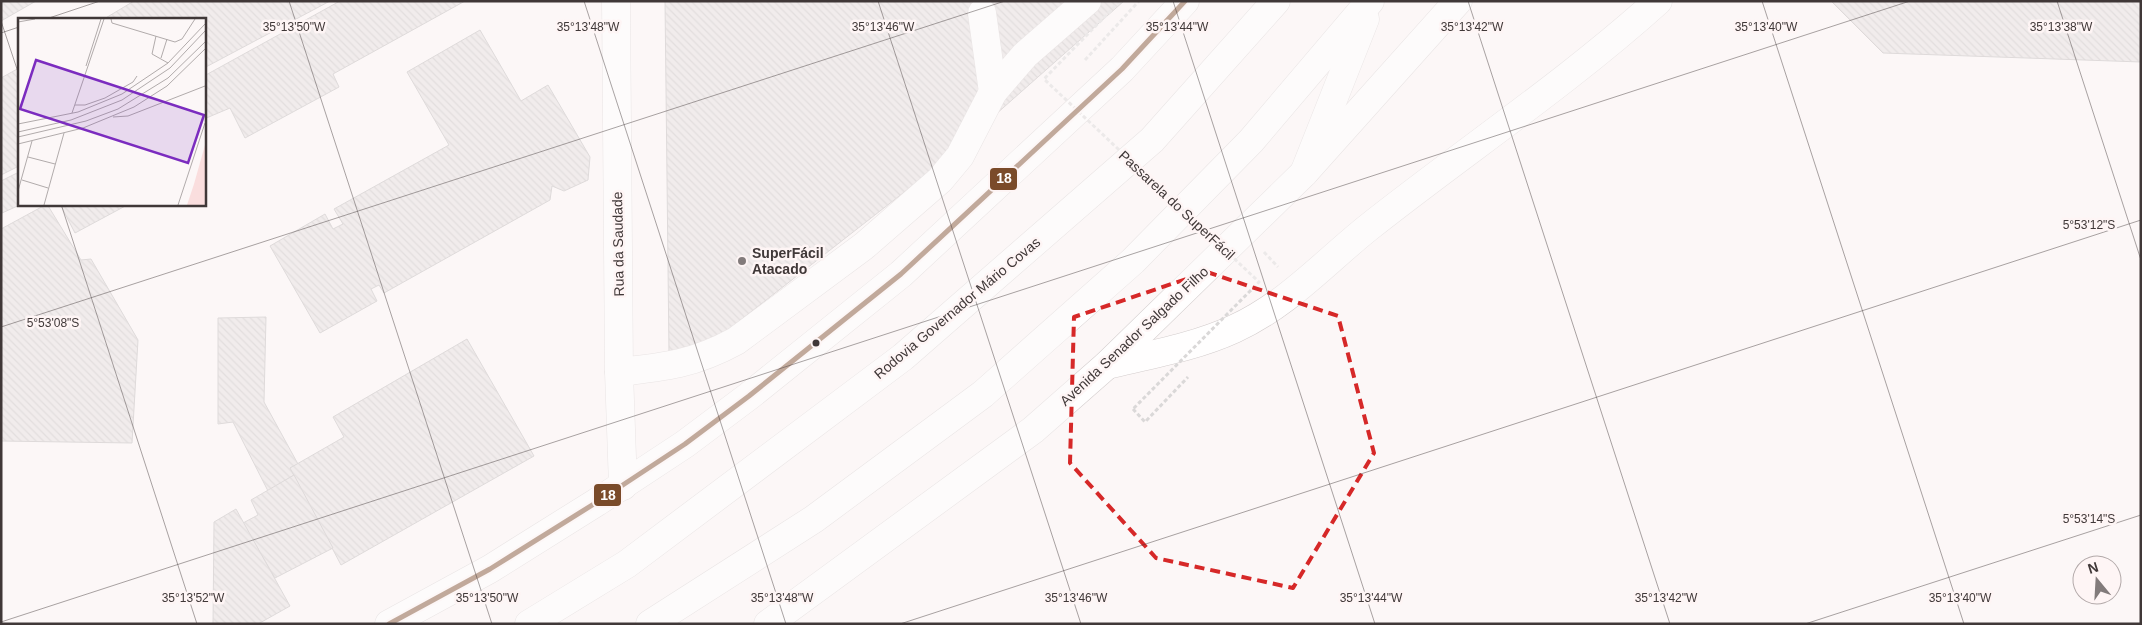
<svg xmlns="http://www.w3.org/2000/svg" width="2142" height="625" font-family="Arial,sans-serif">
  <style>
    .building { fill: url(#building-back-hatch); stroke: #bcb7b7 }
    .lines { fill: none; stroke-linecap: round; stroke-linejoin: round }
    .minor-casing { stroke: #d4cece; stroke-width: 29 }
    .major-casing { stroke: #d4cece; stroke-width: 29 }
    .highway-casing { stroke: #d4cece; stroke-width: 29 }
    .path { stroke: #dad8d8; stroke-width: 3; stroke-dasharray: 4 2.5; stroke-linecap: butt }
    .minor { stroke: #fffefe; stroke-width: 28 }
    .major { stroke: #fffefe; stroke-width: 28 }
    .highway { stroke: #fffefe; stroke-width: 28 }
    .path-bridge { stroke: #dad8d8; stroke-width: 3; stroke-dasharray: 4 2.5; stroke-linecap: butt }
    .bus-1-casing { stroke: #fef5f5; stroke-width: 9 }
    .bus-1 { stroke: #7a4b2a; stroke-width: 5 }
    .marked { fill: none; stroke: #d62828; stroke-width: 4; stroke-dasharray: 10 6; stroke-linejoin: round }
    .ticks { fill: none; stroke: #403838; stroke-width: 1; stroke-opacity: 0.45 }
    .poi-dot { fill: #827b7b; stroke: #fef5f5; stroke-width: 2 }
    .bus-dot { fill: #403838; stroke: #fef5f5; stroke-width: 2 }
    .labels { text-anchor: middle; stroke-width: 5; stroke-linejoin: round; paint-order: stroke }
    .street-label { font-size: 14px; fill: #403838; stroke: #fef5f5 }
    .poi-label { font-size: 14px; font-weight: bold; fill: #403838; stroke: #fef5f5; text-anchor: start }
    .inset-road { fill: none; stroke: #b1abab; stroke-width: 1 }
    .view { fill: #7b2cbf; fill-opacity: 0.15; stroke: #7b2cbf; stroke-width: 2.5 }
    .inset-edge { fill: none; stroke: #403838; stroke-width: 2.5 }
    .ticks-label { font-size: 12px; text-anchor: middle; fill: #403838; stroke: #fef5f5; stroke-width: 5; stroke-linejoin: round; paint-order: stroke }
    .line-badge { stroke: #fef5f5; stroke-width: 2 }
    .badge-label { font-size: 14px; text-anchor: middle; font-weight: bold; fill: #fff }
  </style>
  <defs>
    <pattern id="building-back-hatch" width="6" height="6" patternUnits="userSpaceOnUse" patternTransform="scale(1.25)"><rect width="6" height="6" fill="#e4dede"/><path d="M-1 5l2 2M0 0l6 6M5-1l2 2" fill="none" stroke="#c5bfbf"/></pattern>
  </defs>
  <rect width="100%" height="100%" fill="#fcf7f7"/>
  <g class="building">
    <path d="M1,1H36L1,21Z"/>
    <path d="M134,1H330L204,68V19H104Z"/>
    <path d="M340,1H465L333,74L339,87L245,138L230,108L204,119V76Z"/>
    <path d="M665,1H1124L935,168L692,358L669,354Z"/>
    <path d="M1831,1H2141V62L1883,53Z"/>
    <path d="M480,30L521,101L548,85L590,157L588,180L564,191L552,186L550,200L384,293L379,285L371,289L377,301L320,333L270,246L325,214L333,229L343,224L334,209L449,145L407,72Z"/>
    <path d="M19,68V166L1,175V78Z"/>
    <path d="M19,172V204H22L2,213L1,181Z"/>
    <path d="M47,204L81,260L91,259L138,340L132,443L1,441V229Z"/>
    <path d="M60,204H129L75,233Z"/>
    <path d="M266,317L264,402L298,464L290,468L294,475L268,491L233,422L218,424V318Z"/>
    <path d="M467,339L534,456L341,565L290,468L344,437L333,417Z"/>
    <path d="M294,475L333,548L275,578L243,523L258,515L251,500Z"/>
    <path d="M236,509L290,606L258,624H213L214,522Z"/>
  </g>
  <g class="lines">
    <g class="minor-casing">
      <g id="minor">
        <path d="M616,1L619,372L623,486"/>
        <path d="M982,13L993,92"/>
        <path d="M1107,365C1149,355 1195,347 1234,329C1287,305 1325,262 1369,227C1465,151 1567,83 1658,1"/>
        <path d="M619,372C665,367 694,364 736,341L864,246L940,180L960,156L993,92L1025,55L1087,1"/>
      </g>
    </g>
    <g class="major-casing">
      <g id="major">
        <path d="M389,624L490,569L597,502L685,444L749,396L901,274L1122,69L1185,1"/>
        <path d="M768,624L1033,430L1107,365L1304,173L1458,1"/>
      </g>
    </g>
    <g class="highway-casing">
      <g id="highway">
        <path d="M1304,173L1365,19"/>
        <path d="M529,624L627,564L903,357L1152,140L1276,1"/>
        <path d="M650,624L814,519L983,394L1133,261L1251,141L1370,1"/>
      </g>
    </g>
    <g class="path">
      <path d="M1085,60L1139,1"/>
      <path d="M1264,252L1278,267"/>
      <path d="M1133,409L1145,422L1188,377"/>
    </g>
    <use href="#minor" class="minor"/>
    <use href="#major" class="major"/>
    <use href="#highway" class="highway"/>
    <path class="path-bridge" d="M1120,1L1044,79L1259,282L1133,409"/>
    <g class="bus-1-casing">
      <path id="bus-1" d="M389,624L490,569L597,502L685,444L749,396L901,274L1122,69L1185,1"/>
    </g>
    <use href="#bus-1" class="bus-1"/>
  </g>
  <path d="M0 0H2142V625H0ZM1207,272L1338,316L1374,453L1293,588L1156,558L1070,463L1074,317Z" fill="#fcf7f7" fill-opacity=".55" fill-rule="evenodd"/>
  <path class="marked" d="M1207,272L1338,316L1374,453L1293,588L1156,558L1070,463L1074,317Z"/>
  <path class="ticks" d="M289,1L492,624M584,1L786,624M878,1L1081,624M1173,1L1375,624M1468,1L1670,624M1762,1L1964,624M2057,1L2141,260M46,19L100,1M1,21L19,75M1,33L19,27M61,204L197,624M1,327L1005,1M1,622L1910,1M900,624L2141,220M1805,624L2141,515"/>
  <circle class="poi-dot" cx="742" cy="261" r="5"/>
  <circle class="bus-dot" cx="816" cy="343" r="4.5"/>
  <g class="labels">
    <g class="street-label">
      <text transform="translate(1177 205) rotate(43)" y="5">Passarela do SuperFácil</text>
      <text transform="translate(618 244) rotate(-91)" y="5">Rua da Saudade</text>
      <text transform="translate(957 308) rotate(-40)" y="5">Rodovia Governador Mário Covas</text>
      <text transform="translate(1134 336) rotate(-43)" y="5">Avenida Senador Salgado Filho</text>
    </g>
    <g class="poi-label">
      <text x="752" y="258">SuperFácil<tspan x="752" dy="16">Atacado</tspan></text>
    </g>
  </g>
  <g transform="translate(18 18)">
    <rect width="188" height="188" fill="#fcf7f7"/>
    <path d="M187,127V187H169L176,166Z" fill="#fadede"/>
    <path class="inset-road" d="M93,1L94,5L157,24L164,21L177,1M0,4L17,1M138,18L134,36L150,45M143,40L149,21M68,48L83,1M57,87H67L87,80L115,64L119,58M54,95L86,1M95,99L110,98L187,68M0,106L60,94L104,76L150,45L187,6M0,114L53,102L104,82L152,50L187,13M0,119L68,103L100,91L150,60L187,24M0,126L65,110L116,89L149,68L187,31M10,139L37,146M4,162L30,170M0,173L14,123M26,187L46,115M160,187L187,105"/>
    <path class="view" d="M18,42L186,97L170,145L2,91Z"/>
    <rect width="188" height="188" class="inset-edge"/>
  </g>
  <g class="ticks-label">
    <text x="294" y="31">35°13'50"W</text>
    <text x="588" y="31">35°13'48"W</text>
    <text x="883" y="31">35°13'46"W</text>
    <text x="1177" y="31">35°13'44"W</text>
    <text x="1472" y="31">35°13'42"W</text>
    <text x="1766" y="31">35°13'40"W</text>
    <text x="2061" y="31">35°13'38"W</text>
    <text x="2089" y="229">5°53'12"S</text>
    <text x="53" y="327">5°53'08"S</text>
    <text x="2089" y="523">5°53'14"S</text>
    <text x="193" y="602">35°13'52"W</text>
    <text x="487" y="602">35°13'50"W</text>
    <text x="782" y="602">35°13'48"W</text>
    <text x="1076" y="602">35°13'46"W</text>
    <text x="1371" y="602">35°13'44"W</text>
    <text x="1666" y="602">35°13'42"W</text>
    <text x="1960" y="602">35°13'40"W</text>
  </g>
  <g class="line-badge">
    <rect x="989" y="167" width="29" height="24" rx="5" fill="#7a4b2a"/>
    <rect x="593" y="483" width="29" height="24" rx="5" fill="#7a4b2a"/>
  </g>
  <g class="badge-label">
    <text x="1004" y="183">18</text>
    <text x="608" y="500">18</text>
  </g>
  <rect width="2142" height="625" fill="none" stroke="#403838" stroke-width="5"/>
  <g transform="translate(2097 580) rotate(342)"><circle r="24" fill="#fef5f5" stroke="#b2a9a9"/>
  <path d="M0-4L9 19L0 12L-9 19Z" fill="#827b7b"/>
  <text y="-8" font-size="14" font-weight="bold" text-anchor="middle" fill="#403838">N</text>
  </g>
</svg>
